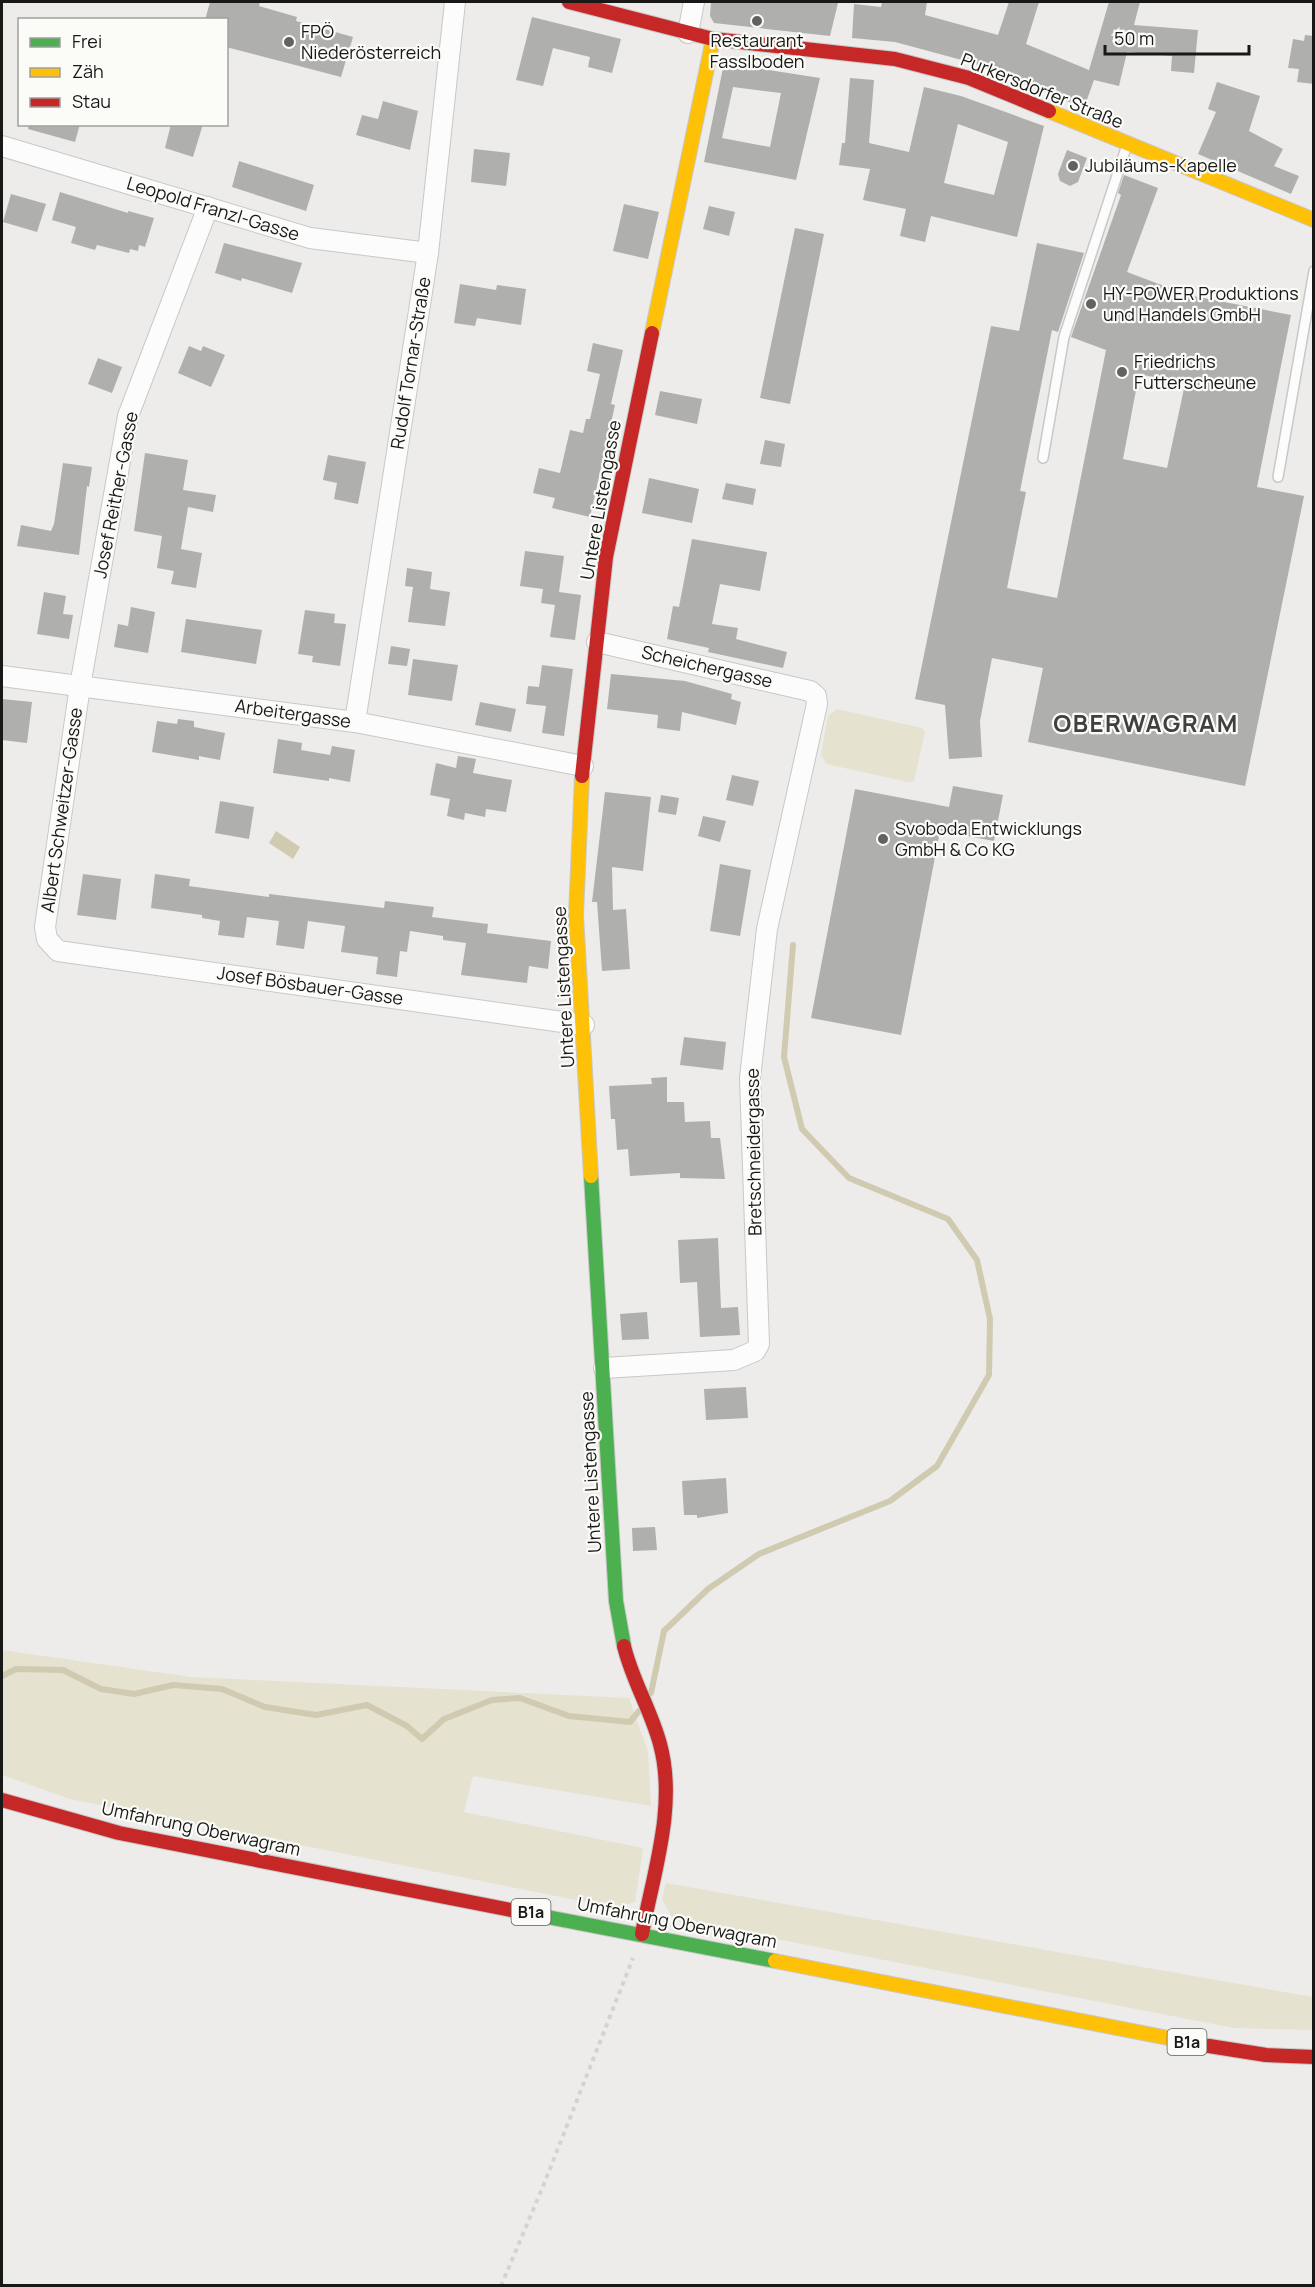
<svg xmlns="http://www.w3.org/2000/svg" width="1315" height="2287" font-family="Manrope,sans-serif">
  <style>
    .green { fill: #e5e2d0 }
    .water { fill: #cfcab0 }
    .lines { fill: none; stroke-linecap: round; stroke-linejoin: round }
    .stream { stroke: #cfcab0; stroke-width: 6 }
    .building { fill: #afafae; fill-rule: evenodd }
    .lane-casing { stroke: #c8c8c7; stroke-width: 12 }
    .street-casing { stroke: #c8c8c7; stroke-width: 22 }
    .fast-casing { stroke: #c8c8c7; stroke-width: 16 }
    .slow-casing { stroke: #c8c8c7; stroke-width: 16 }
    .jam-casing { stroke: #c8c8c7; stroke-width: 16 }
    .path { stroke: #d4d3d3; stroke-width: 4; stroke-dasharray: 4.5 4.5; stroke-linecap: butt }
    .lane { stroke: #fcfcfc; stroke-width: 9 }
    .street { stroke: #fcfcfc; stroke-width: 20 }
    .fast { stroke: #4caf50; stroke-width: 14 }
    .slow { stroke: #ffc107; stroke-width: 14 }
    .jam { stroke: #c62828; stroke-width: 14 }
    .poi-dot { fill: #636261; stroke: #fbfbf7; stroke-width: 2 }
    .labels { text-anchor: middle; stroke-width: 4.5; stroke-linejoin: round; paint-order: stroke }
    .shield { fill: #fbfbf7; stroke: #5c5c5a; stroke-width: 1.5 }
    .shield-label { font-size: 16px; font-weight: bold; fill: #181817 }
    .poi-label { font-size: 18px; fill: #181817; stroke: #fbfbf7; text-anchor: start }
    .street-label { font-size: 18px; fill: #181817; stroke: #fbfbf7 }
    .district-label { font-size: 24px; font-weight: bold; letter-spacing: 1.5px; fill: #41403e; stroke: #fbfbf7 }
  </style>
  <rect width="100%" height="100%" fill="#edeceb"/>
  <g class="green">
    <path d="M837,709L922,728L925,732L914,781L908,782L826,764L821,754L828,716Z"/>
    <path d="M2,1650L191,1677L629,1698L648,1752L651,1806L473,1776L464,1812L643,1848L635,1902L616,1908L70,1799L2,1775Z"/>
    <path d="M666,1883L1313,1997V2030L1234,2028L673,1919L662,1899Z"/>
  </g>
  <path class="water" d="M276,831L300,847L293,859L269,843Z"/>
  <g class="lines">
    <g class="stream">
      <path d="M2,1676L16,1669L63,1670L101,1689L134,1694L173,1685L222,1689L265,1707L316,1715L367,1705L407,1726L422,1739L444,1719L492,1700L520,1698L569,1716L630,1722L639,1711"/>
      <path d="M651,1693L664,1631L708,1589L759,1554L890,1501L937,1466L989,1375L990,1319L977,1260L948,1219L849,1178L802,1129L784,1057L793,945"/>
    </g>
  </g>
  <g class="building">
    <path d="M210,2H260L259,6L297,17L296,21L353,37L341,77L226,47V20H205Z"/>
    <path d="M711,2H831L838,3L830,36L714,23L710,16Z"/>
    <path d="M882,2H927L925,15L998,35L1009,2H1039L1026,44L1089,70L1109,2H1140L1134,25L1198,30L1194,73L1171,71L1172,56L1127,52L1119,86L1094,80L1084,108L973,63L895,42L852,38L854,4L881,7Z"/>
    <path d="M532,17L621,39L612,73L588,67L590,57L553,48L543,86L516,80Z"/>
    <path d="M1305,35L1314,36V84L1297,82L1299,69L1288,68L1293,39L1304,41Z"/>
    <path d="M724,63L820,78L796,180L704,162ZM733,87L781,93L770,147L722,138Z"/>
    <path d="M850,78L874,80L869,143L909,152L924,87L961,96L1044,126L1017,237L931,216L925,242L900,236L906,209L863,200L870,169L839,165L842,143H845ZM958,124L1008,142L994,195L944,183Z"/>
    <path d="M1217,82L1260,96L1249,131L1283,149L1274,166L1299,176L1291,194L1198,154L1216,112L1208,109Z"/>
    <path d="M383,101L418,111L410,150L356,135L362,115L378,119Z"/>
    <path d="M29,124H80L75,142L28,129Z"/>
    <path d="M171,124H203L193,157L165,148Z"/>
    <path d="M474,149L510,153L506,186L471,182Z"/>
    <path d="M1067,150L1087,158L1078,182L1070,186L1060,181L1058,174Z"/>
    <path d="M239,161L314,185L306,211L232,187Z"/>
    <path d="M1124,175L1158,188L1127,272L1188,295L1291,315L1257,487L1304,496L1245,786L1028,742L1043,668L992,658L980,721L982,757L949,759L945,705L915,699L991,326L1019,331L1037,243L1084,253L1058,332L1052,330L1020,491L1026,492L1007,588L1057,598L1106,350L1071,337L1121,195L1118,193ZM1139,374L1185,384L1167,468L1123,459Z"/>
    <path d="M60,192L128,213V211L154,218L145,247L139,245L138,251L130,249L129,253L97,245L95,250L71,243L76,227L52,220Z"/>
    <path d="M11,194L46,204L37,232L3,222Z"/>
    <path d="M624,204L659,212L648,259L613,251Z"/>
    <path d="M709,206L735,212L729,236L703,229Z"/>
    <path d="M795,228L824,234L790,404L760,398Z"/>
    <path d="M224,243L302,263L292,293L242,278L241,281L215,273Z"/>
    <path d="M460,284L496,290L497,285L526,289L521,325L477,318L475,326L454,323Z"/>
    <path d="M593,343L623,350L611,404L615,405L590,517L552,508L555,498L533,493L539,468L560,473L570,430L583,433L586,419H590L600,374L587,371Z"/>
    <path d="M189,346L201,351L203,346L225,355L211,387L178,373Z"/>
    <path d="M98,358L122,367L112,393L88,384Z"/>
    <path d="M660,391L702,399L697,424L655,415Z"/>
    <path d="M765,440L785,444L781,467L760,464Z"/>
    <path d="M145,453L188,460L183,490L216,495L213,512L188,507L181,549L202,553L196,588L171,584L174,571L157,568L162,536L134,531Z"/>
    <path d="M328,455L366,462L358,504L334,499L337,483L323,480Z"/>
    <path d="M63,463L92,467L89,487L87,486L79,555L17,546L21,525L51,531L54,524Z"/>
    <path d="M649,478L699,489L692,523L642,513Z"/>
    <path d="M726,483L756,489L753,505L722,499Z"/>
    <path d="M692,539L767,552L760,591L720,584L712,624L738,628L736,639L787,652L783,668L708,652L709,648L667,639L673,606L679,607Z"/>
    <path d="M525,551L564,556L559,592L581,595L575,640L550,637L555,605L541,603L543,589L520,586Z"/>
    <path d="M407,568L432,572L430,589L450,592L445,626L408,622L413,587L405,586Z"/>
    <path d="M44,592L66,596L63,614L73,615L69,639L37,634Z"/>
    <path d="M131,607L155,612L148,653L114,647L118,624L128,626Z"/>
    <path d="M305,610L335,614L334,623L346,624L340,666L312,662L313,656L298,654Z"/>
    <path d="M186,619L262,630L256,664L181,652Z"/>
    <path d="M391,646L410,649L407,666L388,664Z"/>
    <path d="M413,659L458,665L452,701L408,695Z"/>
    <path d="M542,665L573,669L564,736L542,733L546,706L526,704L528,686L539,687Z"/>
    <path d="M611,674L685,681L732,694L731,699L741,702L736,725L682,712L680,731L657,728L658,715L607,709Z"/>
    <path d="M2,699L32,702L27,743L2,740Z"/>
    <path d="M480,702L516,709L511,732L475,725Z"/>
    <path d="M178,719L194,721V727L225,733L220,760L199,756V760L152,752L157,721L177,724Z"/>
    <path d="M278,739L302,743L301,750L330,755L332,746L355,750L350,782L329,778V781L273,773Z"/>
    <path d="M458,756L476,759L473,773L512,780L506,812L486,809L485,817L465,813L464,820L447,816L450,799L430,795L436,763L456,768Z"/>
    <path d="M732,775L759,781L753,806L726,800Z"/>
    <path d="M953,786L1003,795L994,841L940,831L901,1035L811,1018L855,789L949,807Z"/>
    <path d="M605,792L651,797L643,871L612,867L613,910L626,909L630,969L602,971L597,902H592Z"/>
    <path d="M661,795L679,798L676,815L658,812Z"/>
    <path d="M220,801L254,807L249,839L215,833Z"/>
    <path d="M703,816L726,821L720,842L698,836Z"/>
    <path d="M720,864L751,870L740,936L710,931Z"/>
    <path d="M83,874L121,879L116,920L77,915Z"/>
    <path d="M155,874L190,879L189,886L269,897V894L384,908L385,901L434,907L432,917L488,924L487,933L551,941L548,969L529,966L527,983L461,975L466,943L443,940V936L410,931L407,952L400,951L397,977L376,974L378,957L341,952L345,926L308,921L304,949L276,945L279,921L247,917L244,938L218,935L220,921L202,918V915L151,908Z"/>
    <path d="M684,1037L726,1042L723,1070L680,1065Z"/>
    <path d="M667,1077V1102H684L685,1122L710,1121L711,1138H720L725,1179L680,1178V1173L630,1176L628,1149L617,1150L615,1119H611L609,1086L652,1084L651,1078Z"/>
    <path d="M718,1238L721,1308L738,1307L740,1335L700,1337L697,1282L680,1283L678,1240Z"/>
    <path d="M647,1312L649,1339L622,1340L620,1314Z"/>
    <path d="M746,1387L748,1418L706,1420L704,1389Z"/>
    <path d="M726,1478L728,1513L697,1518V1515H684L682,1481Z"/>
    <path d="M655,1527L657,1550L633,1551L632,1528Z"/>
  </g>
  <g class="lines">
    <g class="lane-casing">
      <g id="lane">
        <path d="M1043,458L1064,337L1127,145"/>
        <path d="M1278,477L1314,271"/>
      </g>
    </g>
    <g class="street-casing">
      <g id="street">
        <path d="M688,33L694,2"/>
        <path d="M2,146L310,238L428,253"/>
        <path d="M208,207L128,416L80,686L45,927L47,939L58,951L584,1025"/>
        <path d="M597,642L810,691L816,696L817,704L767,929L750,1078L759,1344L755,1351L734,1360L604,1368"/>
        <path d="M2,676L355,722L583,766"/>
        <path d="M355,722L428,253L455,2"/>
      </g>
    </g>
    <g class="fast-casing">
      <g id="fast">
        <path d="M591,1176L616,1601L624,1646"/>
        <path d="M511,1910L775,1961"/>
      </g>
    </g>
    <g class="slow-casing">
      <g id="slow">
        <path d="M1049,111L1314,220"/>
        <path d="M652,333L713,39"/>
        <path d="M582,776L576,915L591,1176"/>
        <path d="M775,1961L1209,2046"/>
      </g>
    </g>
    <g class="jam-casing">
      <g id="jam">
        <path d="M569,2L713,39L895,59L969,78L1049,111"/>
        <path d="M582,776L606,557L652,333"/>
        <path d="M624,1646C632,1680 651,1710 660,1744C677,1806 653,1874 642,1934"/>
        <path d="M2,1800L119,1833L511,1910"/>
        <path d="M1209,2046L1266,2055L1314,2057"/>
      </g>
    </g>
    <path class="path" d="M501,2286L544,2184L633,1958"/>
    <use href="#lane" class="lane"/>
    <use href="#street" class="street"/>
    <use href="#fast" class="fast"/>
    <use href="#slow" class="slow"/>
    <use href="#jam" class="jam"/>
  </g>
  <g class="poi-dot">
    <circle cx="757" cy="21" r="6"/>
    <circle cx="289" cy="42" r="6"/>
    <circle cx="1073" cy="166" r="6"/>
    <circle cx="1091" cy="304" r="6"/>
    <circle cx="1122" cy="372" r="6"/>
    <circle cx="883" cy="839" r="6"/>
  </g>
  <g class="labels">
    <g class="shield">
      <rect x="511.5" y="1899" width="39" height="26" rx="4.5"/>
      <rect x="1167.5" y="2029" width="39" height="26" rx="4.5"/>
    </g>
    <g class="shield-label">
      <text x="531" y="1918">B1a</text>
      <text x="1187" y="2048">B1a</text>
    </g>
    <g class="poi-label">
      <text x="301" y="38">FPÖ<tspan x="301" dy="21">Niederösterreich</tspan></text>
      <text x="757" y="47" text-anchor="middle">Restaurant<tspan x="757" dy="21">Fasslboden</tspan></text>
      <text x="1085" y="172">Jubiläums-Kapelle</text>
      <text x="1103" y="300">HY-POWER Produktions<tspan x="1103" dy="21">und Handels GmbH</tspan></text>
      <text x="1134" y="368">Friedrichs<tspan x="1134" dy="21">Futterscheune</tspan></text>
      <text x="895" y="835">Svoboda Entwicklungs<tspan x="895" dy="21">GmbH &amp; Co KG</tspan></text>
    </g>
    <g class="street-label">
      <text transform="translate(1042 91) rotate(22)" y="6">Purkersdorfer Straße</text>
      <text transform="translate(213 209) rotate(17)" y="6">Leopold Franzl-Gasse</text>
      <text transform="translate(411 363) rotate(-81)" y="6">Rudolf Tornar-Straße</text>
      <text transform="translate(116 495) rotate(-79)" y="6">Josef Reither-Gasse</text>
      <text transform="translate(601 500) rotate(-80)" y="6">Untere Listengasse</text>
      <text transform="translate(707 667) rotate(13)" y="6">Scheichergasse</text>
      <text transform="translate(293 714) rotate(8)" y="6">Arbeitergasse</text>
      <text transform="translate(62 810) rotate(-82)" y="6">Albert Schweitzer-Gasse</text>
      <text transform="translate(310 986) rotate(8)" y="6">Josef Bösbauer-Gasse</text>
      <text transform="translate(564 987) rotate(-93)" y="6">Untere Listengasse</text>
      <text transform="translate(754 1152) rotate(-91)" y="6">Bretschneidergasse</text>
      <text transform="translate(591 1472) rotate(-93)" y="6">Untere Listengasse</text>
      <text transform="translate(201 1829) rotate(12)" y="6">Umfahrung Oberwagram</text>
      <text transform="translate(677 1923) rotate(11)" y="6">Umfahrung Oberwagram</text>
    </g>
    <g class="district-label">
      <text x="1146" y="732">OBERWAGRAM</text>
    </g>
  </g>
  <rect width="1315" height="2287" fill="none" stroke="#181817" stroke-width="6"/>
  <rect x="18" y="18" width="210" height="108" fill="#fbfbf7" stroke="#a0a09d" stroke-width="1.5"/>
  <rect x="30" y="38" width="30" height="9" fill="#4caf50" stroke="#a0a09d" stroke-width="1.5"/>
  <text x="72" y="48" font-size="18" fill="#181817">Frei</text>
  <rect x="30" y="68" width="30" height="9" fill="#ffc107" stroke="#a0a09d" stroke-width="1.5"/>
  <text x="72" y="78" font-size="18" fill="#181817">Zäh</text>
  <rect x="30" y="98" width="30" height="9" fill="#c62828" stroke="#a0a09d" stroke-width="1.5"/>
  <text x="72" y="108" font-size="18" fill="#181817">Stau</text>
  <path d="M1105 45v9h144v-9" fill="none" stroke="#181817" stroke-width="3"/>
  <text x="1114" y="45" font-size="18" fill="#181817" stroke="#fbfbf7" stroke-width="4.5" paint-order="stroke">50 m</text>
</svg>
